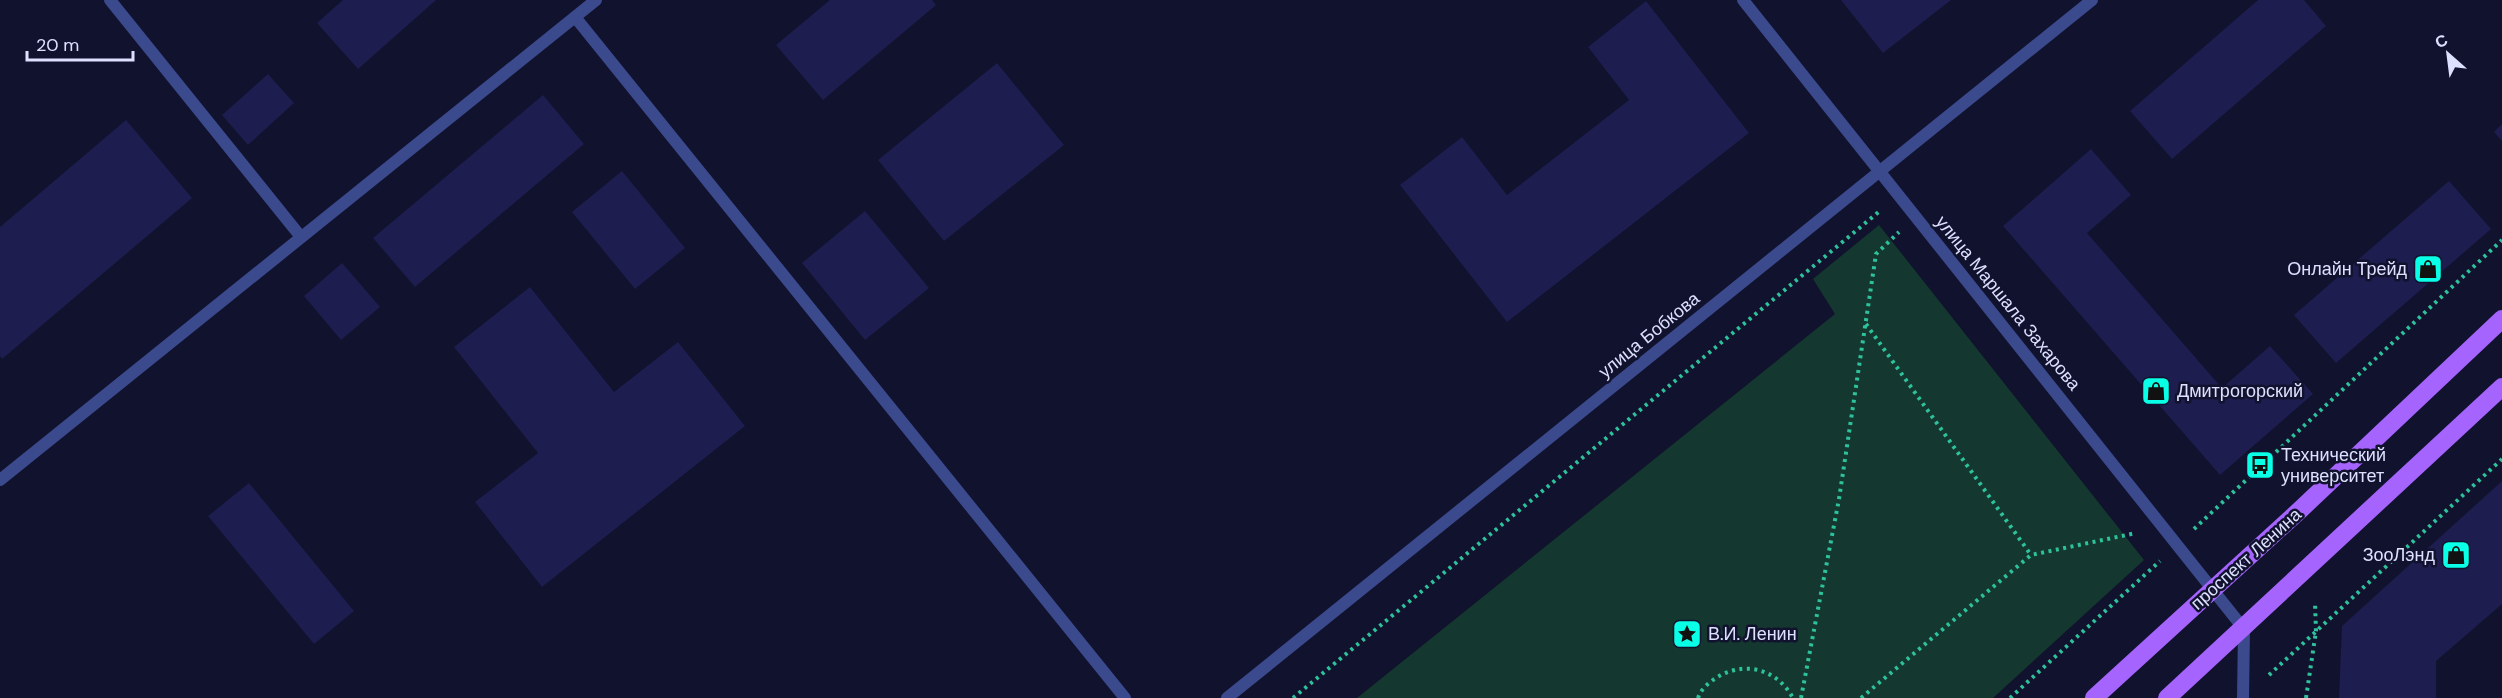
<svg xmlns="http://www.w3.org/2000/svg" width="2502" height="698" font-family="'DM Sans',sans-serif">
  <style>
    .green { fill: #14382f }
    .building { fill: #1d1d4f }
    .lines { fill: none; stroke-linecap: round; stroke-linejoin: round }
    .path { stroke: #2ec29c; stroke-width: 4; stroke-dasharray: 3 4.5; stroke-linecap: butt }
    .service { stroke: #3b498d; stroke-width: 12 }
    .minor { stroke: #3b498d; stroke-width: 12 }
    .primary { stroke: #a664ff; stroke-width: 18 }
    .labels { text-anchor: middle; stroke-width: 5; stroke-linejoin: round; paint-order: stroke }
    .poi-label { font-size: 18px; fill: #dde0ff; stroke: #11122d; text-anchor: start }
    .street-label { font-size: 18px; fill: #dde0ff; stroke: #11122d }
  </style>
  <rect width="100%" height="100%" fill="#11122d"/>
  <path class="green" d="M1879,225L2144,560L1993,698H1357L1835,314L1813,279Z"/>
  <g class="building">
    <path d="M343,0H436L358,69L317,23Z"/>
    <path d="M830,0H932L936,5L823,100L776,45Z"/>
    <path d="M1841,0H1951L1883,53Z"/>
    <path d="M2258,0H2304L2326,26L2172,159L2130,111Z"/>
    <path d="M1646,1L1749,133L1507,322L1400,185L1462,137L1507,195L1629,100L1588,47Z"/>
    <path d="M997,63L1064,145L944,241L878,160Z"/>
    <path d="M268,74L294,103L248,145L222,115Z"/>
    <path d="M543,95L584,144L415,287L373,238Z"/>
    <path d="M126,120L192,198L2,359L0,356V227Z"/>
    <path d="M2502,124V141L2494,132Z"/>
    <path d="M2091,149L2131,195L2087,233L2222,388L2270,346L2313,394L2220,475L2003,226Z"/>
    <path d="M622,171L685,248L635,289L572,212Z"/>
    <path d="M2449,181L2491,229L2336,363L2294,315Z"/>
    <path d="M865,211L929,288L865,340L802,263Z"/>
    <path d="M342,263L380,307L341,340L304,296Z"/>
    <path d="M530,287L614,392L678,342L745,426L542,587L475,502L538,453L454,347Z"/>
    <path d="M2502,481V604L2436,661V698H2339L2342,626Z"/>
    <path d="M249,483L354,611L314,644L208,516Z"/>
  </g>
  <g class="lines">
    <g class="path">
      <path d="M1866,324L2031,555"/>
      <path d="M2194,529L2502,240"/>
      <path d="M2269,675L2502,459"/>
      <path d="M1293,698L1881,210"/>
      <path d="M1698,698C1701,688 1712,680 1721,675C1749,661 1778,671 1793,698"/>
      <path d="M1801,698L1839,499L1876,254L1899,232"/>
      <path d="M1861,698L2031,555L2136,533"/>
      <path d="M2010,698L2160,561"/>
      <path d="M2306,698L2316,631L2315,603"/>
    </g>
    <g class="service">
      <path d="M110,0L301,237"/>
      <path d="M575,17L1125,698"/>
      <path d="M0,480L596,0"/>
    </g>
    <g class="minor">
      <path d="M1743,0L2244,629L2243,698"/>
      <path d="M1227,698L2092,0"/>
    </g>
    <g class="primary">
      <path d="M2094,698L2301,509L2502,319"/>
      <path d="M2167,698L2502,387"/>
    </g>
  </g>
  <defs>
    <g id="shop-square" transform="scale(1.5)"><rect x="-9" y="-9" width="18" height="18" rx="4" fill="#09ffe6" stroke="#11122d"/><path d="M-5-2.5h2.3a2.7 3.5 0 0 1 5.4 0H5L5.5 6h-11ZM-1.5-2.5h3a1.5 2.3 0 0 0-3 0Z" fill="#111"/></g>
    <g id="bus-square" transform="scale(1.5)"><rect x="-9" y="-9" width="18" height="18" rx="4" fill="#09ffe6" stroke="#11122d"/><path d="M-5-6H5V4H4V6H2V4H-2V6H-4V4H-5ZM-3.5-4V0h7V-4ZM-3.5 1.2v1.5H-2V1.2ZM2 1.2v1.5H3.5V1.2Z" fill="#111"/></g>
    <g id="sight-square" transform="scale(1.5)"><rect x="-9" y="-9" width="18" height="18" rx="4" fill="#09ffe6" stroke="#11122d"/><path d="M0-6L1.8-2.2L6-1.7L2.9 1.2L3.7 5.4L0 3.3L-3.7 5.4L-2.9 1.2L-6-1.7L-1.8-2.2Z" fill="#111"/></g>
  </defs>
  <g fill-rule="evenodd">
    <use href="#shop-square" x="2428" y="269"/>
    <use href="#shop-square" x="2156" y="391"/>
    <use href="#bus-square" x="2260" y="465"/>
    <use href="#shop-square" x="2456" y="555"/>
    <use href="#sight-square" x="1687" y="634"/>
  </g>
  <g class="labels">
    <g class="poi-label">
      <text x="2407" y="275" text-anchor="end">Онлайн Трейд</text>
      <text x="2177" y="397">Дмитрогорский</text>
      <text x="2281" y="461">Технический<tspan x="2281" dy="21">университет</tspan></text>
      <text x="2435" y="561" text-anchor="end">ЗооЛэнд</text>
      <text x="1708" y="640">В.И. Ленин</text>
    </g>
    <g class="street-label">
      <text transform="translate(2008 303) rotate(51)" y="6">улица Маршала Захарова</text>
      <text transform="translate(1649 335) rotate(-39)" y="6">улица Бобкова</text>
      <text transform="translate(2246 559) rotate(-42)" y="6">проспект Ленина</text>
    </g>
  </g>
  <g transform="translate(2448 54) rotate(332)" stroke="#11122d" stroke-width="4.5" paint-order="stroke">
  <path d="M0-4.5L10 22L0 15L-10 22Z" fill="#dde0ff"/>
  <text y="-9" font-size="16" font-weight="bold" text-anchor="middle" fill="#dde0ff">С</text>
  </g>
  <path d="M27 51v9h106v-9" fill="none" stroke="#dde0ff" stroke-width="3"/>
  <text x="36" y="51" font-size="18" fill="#dde0ff" stroke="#11122d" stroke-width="4.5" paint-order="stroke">20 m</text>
</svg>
